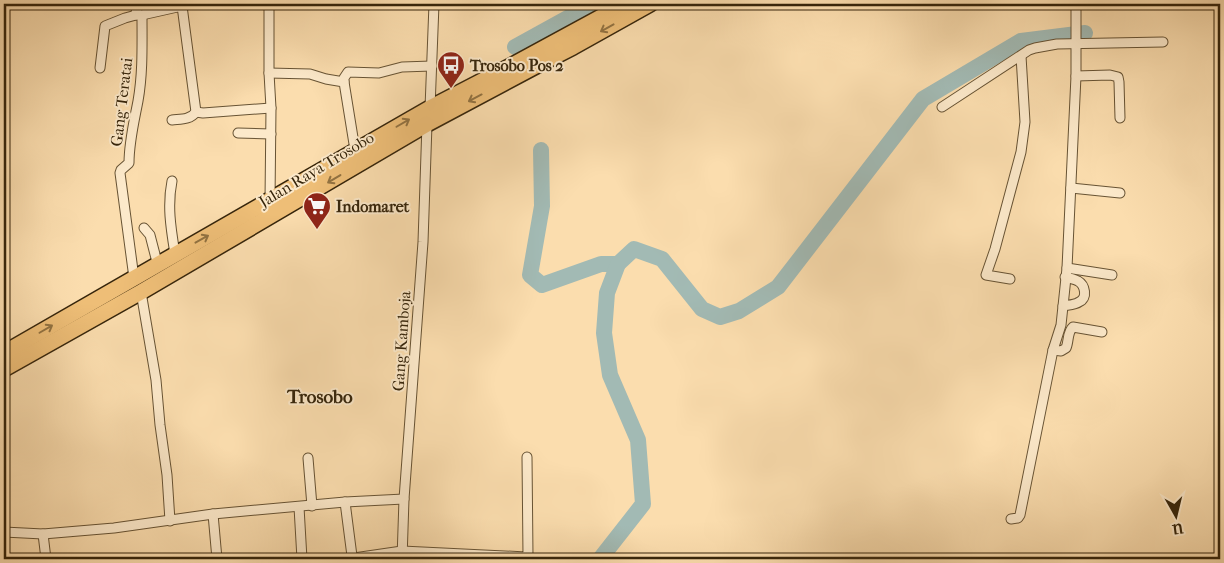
<svg xmlns="http://www.w3.org/2000/svg" width="1224" height="563" font-family="'IM FELL French Canon',serif">
  <style>
    .lines { fill: none; stroke-linecap: round; stroke-linejoin: round }
    .river { stroke: #a2bab4; stroke-width: 16 }
    .minor-casing { stroke: #675334; stroke-width: 11 }
    .trunk-casing { stroke: #36250b; stroke-width: 18 }
    .minor { stroke: #fce9ca; stroke-width: 9 }
    .trunk { stroke: #eebe77; stroke-width: 15 }
    .oneway { stroke: #927241 }
    .labels { text-anchor: middle; stroke-width: 4; stroke-linejoin: round; paint-order: stroke }
    .poi-label { font-size: 16px; font-weight: bold; fill: #36250b; stroke: #fce9ca; text-anchor: start }
    .street-label { font-size: 16px; fill: #36250b; stroke: #fce9ca }
    .quarter-label { font-size: 19px; font-weight: bold; fill: #36250b; stroke: #fce9ca }
  </style>
  <rect width="100%" height="100%" fill="#fbddae"/>
  <filter id="stains"><feTurbulence type="fractalNoise" baseFrequency=".004" numOctaves="4"/><feColorMatrix values="0 0 0 0 .2 0 0 0 0 .09 0 0 0 0 .02 0 0 0 .5 -.17"/></filter>
  <radialGradient id="worn" r=".72"><stop offset=".6" stop-color="#630" stop-opacity="0"/><stop offset="1" stop-color="#630" stop-opacity=".3"/></radialGradient>
  <g class="lines">
    <g class="river">
      <path d="M515,47L593,4"/>
      <path d="M541,150L542,206L530,275L542,285L601,264H618"/>
      <path d="M600,559L643,504L638,440L610,375L604,333L607,293L618,264L634,249L662,259L702,309L720,317L739,311L778,287L923,99L1021,41L1085,33"/>
    </g>
    <g class="minor-casing">
      <g id="minor">
        <path d="M137,4L136,15H142L182,6L196,112L203,113L271,108"/>
        <path d="M269,4V73L271,108L270,200"/>
        <path d="M100,68L105,26L125,18L136,15"/>
        <path d="M269,73L310,74L326,79L344,82L355,150"/>
        <path d="M1076,76L1110,75L1118,77L1119,82L1120,118"/>
        <path d="M344,82V78L348,72L379,73L402,67L432,66"/>
        <path d="M942,107L1029,50L1035,48L1057,44L1163,42"/>
        <path d="M430,108L434,4"/>
        <path d="M172,120C181,119 190,120 196,112"/>
        <path d="M238,133L271,134"/>
        <path d="M172,181C167,206 171,229 175,254"/>
        <path d="M1071,188L1120,193"/>
        <path d="M144,228L150,235L158,266"/>
        <path d="M1067,268L1112,275"/>
        <path d="M134,278L120,173L121,170L129,163C129,142 134,122 138,101C143,73 142,44 142,15"/>
        <path d="M1010,279L986,275L995,249L1021,152L1025,122L1021,56"/>
        <path d="M141,292L156,380L160,425L167,475L170,521"/>
        <path d="M1063,306C1068,305 1075,305 1079,302C1088,298 1085,285 1078,281C1074,279 1070,278 1065,277"/>
        <path d="M1053,350L1061,351L1066,348C1069,342 1067,332 1073,327L1102,332"/>
        <path d="M308,458L312,506"/>
        <path d="M345,502L352,556L354,558L402,551L526,557L528,555L527,457"/>
        <path d="M299,507L302,559"/>
        <path d="M213,514L217,559"/>
        <path d="M1011,519L1018,518L1020,515L1053,350L1061,325L1067,268L1076,76V4"/>
        <path d="M4,532L43,534L114,528L213,514L345,502L404,499"/>
        <path d="M43,534L46,559"/>
        <path d="M402,559L404,499L423,242L427,124"/>
      </g>
    </g>
    <g class="trunk-casing">
      <g id="trunk">
        <path d="M4,353L430,108L509,67L625,4"/>
        <path d="M4,369L141,292L427,124L534,67L573,47L650,4"/>
      </g>
    </g>
    <use href="#minor" class="minor"/>
    <use href="#trunk" class="trunk"/>
  </g>
  <defs><path id="oneway-shaft" d="M-6 0H5M1.5-3L5.5 0L1.5 3" fill="none" stroke-width="1.6" stroke-linecap="round" stroke-linejoin="round" transform="scale(1.25)"/></defs>
  <g class="oneway">
    <use href="#oneway-shaft" transform="translate(607 28) rotate(151)"/>
    <use href="#oneway-shaft" transform="translate(475 98) rotate(152)"/>
    <use href="#oneway-shaft" transform="translate(403 123) rotate(-30)"/>
    <use href="#oneway-shaft" transform="translate(334 179) rotate(149)"/>
    <use href="#oneway-shaft" transform="translate(202 239) rotate(-29)"/>
    <use href="#oneway-shaft" transform="translate(46 329) rotate(-30)"/>
  </g>
  <defs>
    <g id="bus-pin" transform="scale(1.4375)"><path d="M0 17L-7.5 6A9.5 9.5 0 1 1 7.5 6Z" fill="#8f2418" stroke="#fce9ca"/><path d="M-5-6H5V4H4V6H2V4H-2V6H-4V4H-5ZM-3.5-4V0h7V-4ZM-3.5 1.2v1.5H-2V1.2ZM2 1.2v1.5H3.5V1.2Z" fill="#fff"/></g>
    <g id="supermarket-pin" transform="scale(1.4375)"><path d="M0 17L-7.5 6A9.5 9.5 0 1 1 7.5 6Z" fill="#8f2418" stroke="#fce9ca"/><path d="M-6-5.5h2.5l.6 2H6L4.5 2H-2.5L-4.4-4H-6ZM-1.5 3.2a1.3 1.3 0 1 0 .1 0ZM3 3.2a1.3 1.3 0 1 0 .1 0Z" fill="#fff"/></g>
  </defs>
  <g fill-rule="evenodd">
    <use href="#bus-pin" x="451" y="65"/>
    <use href="#supermarket-pin" x="317" y="206"/>
  </g>
  <g class="labels">
    <g class="poi-label">
      <text x="470" y="71">Trosobo Pos 2</text>
      <text x="336" y="212">Indomaret</text>
    </g>
    <g class="street-label">
      <text transform="translate(121 102) rotate(-83)" y="6">Gang Teratai</text>
      <text transform="translate(316 169) rotate(-31)" y="6">Jalan Raya Trosobo</text>
      <text transform="translate(401 341) rotate(-86)" y="6">Gang Kamboja</text>
    </g>
    <g class="quarter-label">
      <text x="320" y="403">Trosobo</text>
    </g>
  </g>
  <rect width="1224" height="563" fill="none" stroke="#fbddae" stroke-width="20"/>
  <rect x="5" y="5" width="1214" height="553" fill="none" stroke="#36250b" stroke-width="2.5"/>
  <rect x="10" y="10" width="1204" height="543" fill="none" stroke="#36250b"/>
  <g transform="translate(1176 516) rotate(172)" stroke="#fce9ca" stroke-width="4" paint-order="stroke">
  <path d="M0-4L9 19L0 12L-9 19Z" fill="#36250b"/>
  <text y="-8" font-size="14" font-weight="bold" text-anchor="middle" fill="#36250b">U</text>
  </g>
  <rect width="100%" height="100%" filter="url(#stains)"/>
  <rect width="100%" height="100%" fill="url(#worn)"/>
</svg>
